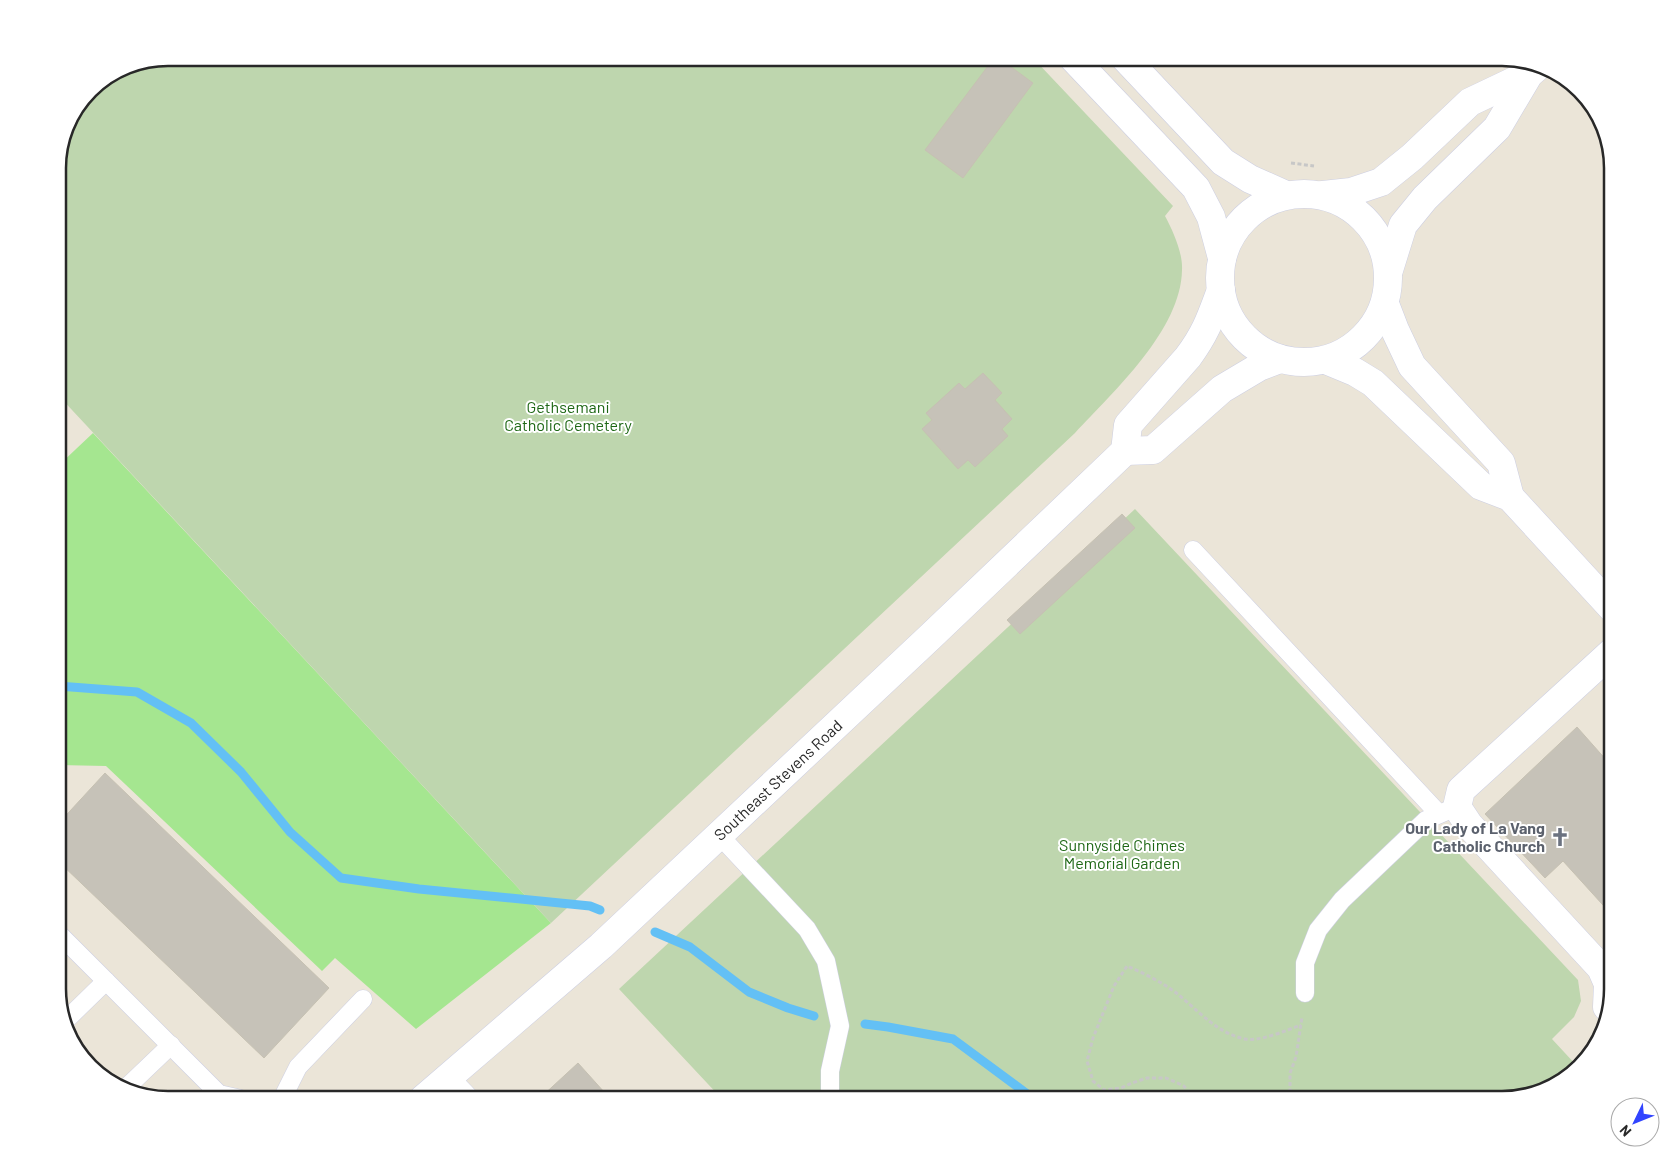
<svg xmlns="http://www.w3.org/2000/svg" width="1670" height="1157" font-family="Barlow,sans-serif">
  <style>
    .green { fill: #a5e690 }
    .cemetery { fill: #bed6ae }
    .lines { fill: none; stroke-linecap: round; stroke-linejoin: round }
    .stream { stroke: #63c0f5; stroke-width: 9 }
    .building { fill: #c6c2b8; stroke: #c6c1b2 }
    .service-casing { stroke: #cdcfe2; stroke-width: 19 }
    .minor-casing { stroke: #cdcfe2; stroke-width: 29 }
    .tertiary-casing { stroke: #cdcfe2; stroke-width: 29 }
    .path { stroke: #c7c7c7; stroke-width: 3; stroke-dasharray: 4 2.5; stroke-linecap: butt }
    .service { stroke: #fff; stroke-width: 18 }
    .minor { stroke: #fff; stroke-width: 28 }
    .tertiary { stroke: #fff; stroke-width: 28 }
    .labels { text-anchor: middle; stroke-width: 4; stroke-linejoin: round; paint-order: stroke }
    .park-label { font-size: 16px; fill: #1e6715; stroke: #fff }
    .street-label { font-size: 16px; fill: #282828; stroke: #fff }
    .worship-label { font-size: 16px; font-weight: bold; fill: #5b616d; stroke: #fff; text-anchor: end }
    .rim { fill: none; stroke: #282828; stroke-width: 2.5 }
  </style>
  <rect width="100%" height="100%" fill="#ebe5d8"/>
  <path class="green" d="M93,433L551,923L416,1029L335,958L322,971L106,766L58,765V466Z"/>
  <g class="cemetery">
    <path d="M169,58H1033L1173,206L1165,216C1173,231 1183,253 1182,270C1181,330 1114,391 1075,433L551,923L58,395V162L66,126L90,90L126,66Z"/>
    <path d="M1135,509L1578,980L1581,1001L1574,1017L1552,1039L1577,1066L1557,1085L1502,1099H722L619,989Z"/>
  </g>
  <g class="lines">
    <g class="stream">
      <path d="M58,686L137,692L191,723L241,772L290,832L341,878L419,889L590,906L600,910"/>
      <path d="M655,932L690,947L749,992L788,1008L814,1016"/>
      <path d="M865,1024L888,1027L953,1039L1034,1099"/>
    </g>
  </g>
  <g class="building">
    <path d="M994,58H999L1033,83L963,178L925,150Z"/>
    <path d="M983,373L1002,393L995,400L1012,419L1002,429L1008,436L975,467L968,460L958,469L922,429L932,420L926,413L959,383L965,389Z"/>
    <path d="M1122,514L1135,528L1020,634L1007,620Z"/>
    <path d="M1577,727L1608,762L1612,757V915L1563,861L1545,878L1485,814Z"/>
    <path d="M105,773L329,988L264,1058L58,861V824Z"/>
    <path d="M578,1063L605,1093L598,1099H539Z"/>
    <path d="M972,1090L981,1099H962Z"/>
  </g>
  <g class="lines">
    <g class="service-casing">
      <g id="service">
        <path d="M1193,550L1439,814"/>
        <path d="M719,835L807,929L826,961L840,1026L830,1071V1099"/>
        <path d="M58,933L219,1094L241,1099"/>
        <path d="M1305,993V963L1318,930L1342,900L1426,820L1449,810"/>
        <path d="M65,1021L106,981"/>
        <path d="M450,1077L471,1099"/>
        <path d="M127,1087L171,1045"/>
        <path d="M282,1099L298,1067L363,999"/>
      </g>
    </g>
    <g class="minor-casing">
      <g id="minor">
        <path d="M1385,304L1395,330L1412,366L1501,463L1510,497"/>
        <path d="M1326,360L1355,372L1373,383L1481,486L1510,497L1612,608"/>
        <path d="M1607,1007L1608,984L1601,968L1469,825L1457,807L1461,790L1612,652"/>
      </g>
    </g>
    <g class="tertiary-casing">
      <g id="tertiary">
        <path d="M1073,58L1196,188L1211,217L1222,258"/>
        <path d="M1125,58L1223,162L1250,179L1286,195"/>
        <circle cx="1304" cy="278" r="84"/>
        <path d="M1323,195L1351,192L1381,182L1412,157L1470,102L1529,74"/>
        <path d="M1389,270L1403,225L1425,198L1497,128L1529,74L1536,68"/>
        <path d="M1125,451L1153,450L1222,389L1259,367L1280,359"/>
        <path d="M423,1099L601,946L930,637L1125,451L1128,425L1188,357C1206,333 1211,317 1221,290"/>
      </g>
    </g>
    <g class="path">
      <path d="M1291,163L1314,166"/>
      <path d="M1193,1099L1184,1086L1166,1078H1147L1132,1083L1121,1088L1104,1090L1093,1081L1087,1061L1093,1038L1114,986L1127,966C1143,973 1160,981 1175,992C1197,1009 1216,1033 1245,1039C1260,1042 1287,1030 1301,1025"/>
      <path d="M1290,1099V1073L1296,1057L1302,1017"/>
    </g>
    <use href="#service" class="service"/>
    <use href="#minor" class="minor"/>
    <use href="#tertiary" class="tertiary"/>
  </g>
  <defs>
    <g id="church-bare" transform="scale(1.5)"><path d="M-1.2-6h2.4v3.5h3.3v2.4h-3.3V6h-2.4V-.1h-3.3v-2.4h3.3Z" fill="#6b7280" stroke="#fff" stroke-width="2.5" paint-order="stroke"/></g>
  </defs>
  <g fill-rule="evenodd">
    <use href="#church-bare" x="1560" y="837"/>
  </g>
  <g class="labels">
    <g class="park-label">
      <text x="568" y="413">Gethsemani<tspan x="568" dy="18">Catholic Cemetery</tspan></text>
      <text x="1122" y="851">Sunnyside Chimes<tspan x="1122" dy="18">Memorial Garden</tspan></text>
    </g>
    <g class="street-label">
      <text transform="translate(778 780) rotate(-43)" y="6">Southeast Stevens Road</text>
    </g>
    <g class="worship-label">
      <text x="1545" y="834">Our Lady of La Vang<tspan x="1545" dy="18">Catholic Church</tspan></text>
    </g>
  </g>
  <path d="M0 0H1670V1157H0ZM168 66H1502A102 102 0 0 1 1604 168V989A102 102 0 0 1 1502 1091H168A102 102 0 0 1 66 989V168A102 102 0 0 1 168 66Z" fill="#fff" fill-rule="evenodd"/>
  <path class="rim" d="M168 66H1502A102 102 0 0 1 1604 168V989A102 102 0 0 1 1502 1091H168A102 102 0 0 1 66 989V168A102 102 0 0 1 168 66Z"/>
  <g transform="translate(1635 1122) rotate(227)"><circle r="24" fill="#ffffff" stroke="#a9a9a9"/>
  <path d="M0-4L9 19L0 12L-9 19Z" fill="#3144ff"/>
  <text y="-8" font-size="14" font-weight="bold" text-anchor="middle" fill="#282828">N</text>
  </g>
</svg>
